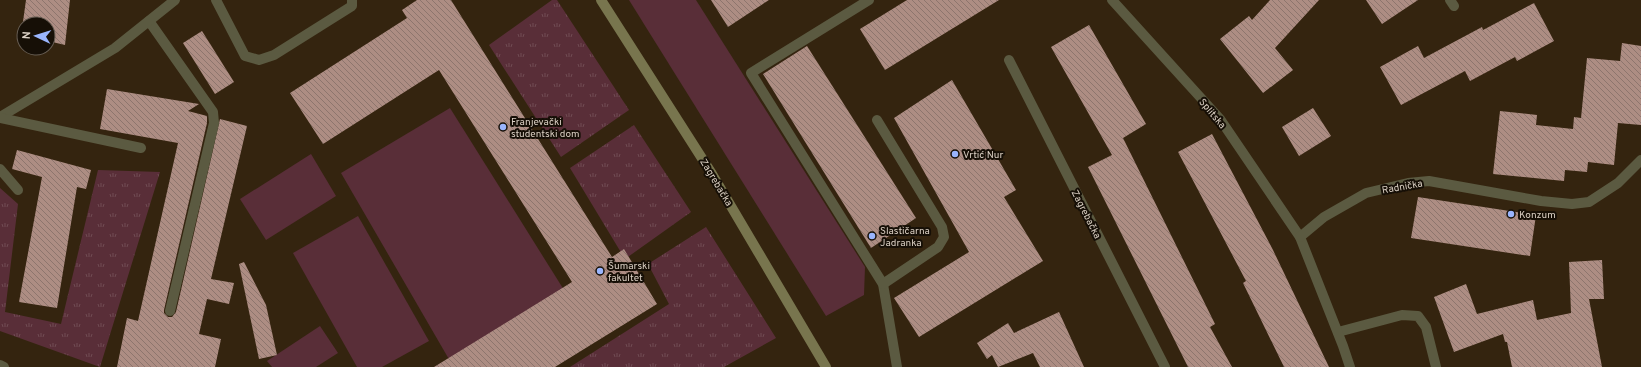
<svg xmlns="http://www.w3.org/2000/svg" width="1641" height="367" font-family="Overpass,sans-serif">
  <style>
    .grass { fill: url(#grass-tufts) }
    .park { fill: #592e38 }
    .building { fill: url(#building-back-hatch) }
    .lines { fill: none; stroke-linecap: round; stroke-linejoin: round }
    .lane { stroke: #5b5a41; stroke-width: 10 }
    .street { stroke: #5b5a41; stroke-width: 10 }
    .secondary { stroke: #78754e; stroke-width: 10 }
    .poi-dot { fill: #9ab5fd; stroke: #160f06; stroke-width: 1.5 }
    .labels { text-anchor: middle; stroke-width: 4; stroke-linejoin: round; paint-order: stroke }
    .street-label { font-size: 10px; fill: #dbd0c4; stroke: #160f06 }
    .poi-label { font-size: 10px; fill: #dbd0c4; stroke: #160f06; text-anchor: start }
  </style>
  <defs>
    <pattern id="grass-tufts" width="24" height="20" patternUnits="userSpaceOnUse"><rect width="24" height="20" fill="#592e38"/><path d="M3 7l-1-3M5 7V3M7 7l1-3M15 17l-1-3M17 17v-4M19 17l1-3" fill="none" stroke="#704b53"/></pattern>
    <pattern id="building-back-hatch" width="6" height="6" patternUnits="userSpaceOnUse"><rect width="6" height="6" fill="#ad8d83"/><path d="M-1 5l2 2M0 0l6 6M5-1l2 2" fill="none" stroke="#8d756d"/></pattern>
  </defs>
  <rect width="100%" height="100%" fill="#34240f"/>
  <g class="grass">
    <path d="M552,0H557L629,110L561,157L489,45Z"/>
    <path d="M634,125L691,212L625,259L570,168Z"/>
    <path d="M98,170L160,172L100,367L0,331V188L18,204L5,312L61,324Z"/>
    <path d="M706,227L776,338L724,367H570L669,304L648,264Z"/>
  </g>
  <g class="park">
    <path d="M629,0H696L865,267L864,295L826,316Z"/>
    <path d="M450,108L564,290L450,361L341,173Z"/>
    <path d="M311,154L336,196L266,240L240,199Z"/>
    <path d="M358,216L429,341L382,367H357L293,253Z"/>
    <path d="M320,326L338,353L316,367H272L267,361Z"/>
  </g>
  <g class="building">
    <path d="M26,0H70L65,45L48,41V24H24V37L21,36Z"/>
    <path d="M417,0H451L612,257L624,249L657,304L555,367H434L572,282L439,70L323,144L290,93L407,18L402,10Z"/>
    <path d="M711,0H769L728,27Z"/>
    <path d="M907,0H999L885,70L860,29Z"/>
    <path d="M1270,0H1319L1275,48L1293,70L1263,93L1220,39L1249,16L1252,20Z"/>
    <path d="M1366,0H1418L1382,24Z"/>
    <path d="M1534,3L1554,41L1517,61L1515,57L1470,81L1465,71L1401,105L1380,67L1418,46L1424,58L1482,27L1483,30Z"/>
    <path d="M1089,25L1146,124L1123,138L1215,324L1210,327L1232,367H1188L1088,167L1112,155L1051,47Z"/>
    <path d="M202,31L234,82L215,94L183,43Z"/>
    <path d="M1622,43L1641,46V125L1618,123L1614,165L1588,162L1587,172L1565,170L1564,181L1493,174L1500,111L1537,115L1536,125L1573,129L1574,117L1581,118L1587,58L1620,61Z"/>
    <path d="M807,46L916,218L871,248L763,74Z"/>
    <path d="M952,80L1016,190L1004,197L1043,261L919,337L894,298L969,252L894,118Z"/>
    <path d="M107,89L199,104L188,111L207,116V123L164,310V313L168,317H172L176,312L220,119L247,126L211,279L234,283L229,304L207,299L199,334L221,339L215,367H117L127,318L138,321L178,143L100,129Z"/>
    <path d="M1313,108L1331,136L1299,156L1282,127Z"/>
    <path d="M1212,134L1273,250L1329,367H1284L1243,283L1246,281L1178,152Z"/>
    <path d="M17,150L91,170L86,189L77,187L57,308L19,302L42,177L12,169Z"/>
    <path d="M1418,197L1536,215L1530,256L1411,238Z"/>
    <path d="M1602,260L1604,299H1589L1602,367H1512L1507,342H1505L1503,334L1454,352L1434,297L1466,284L1477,314L1533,300L1537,320L1571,313L1569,262Z"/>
    <path d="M244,262L266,305L277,355L259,359L239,264Z"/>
    <path d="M1059,312L1084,367H1040L1033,353L998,367L992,355L987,359L977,343L1008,323L1014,333Z"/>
  </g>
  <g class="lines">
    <g class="lane">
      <path d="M216,0L245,56L259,60L274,55L352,6V0"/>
      <path d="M869,0L751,73L883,284L897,367"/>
      <path d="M149,21L213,112L214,123L170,311"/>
      <path d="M1009,60L1165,367"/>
      <path d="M0,117L115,48L175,0"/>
      <path d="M0,118L141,148"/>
      <path d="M877,120L942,227L944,237L938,247L883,284"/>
      <path d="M0,169L18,190"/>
      <path d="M1338,332L1402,315L1418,316L1426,327L1436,367"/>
    </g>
    <g class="street">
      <path d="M1112,0L1220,119L1300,237L1343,346L1350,367"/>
      <path d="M1450,0L1454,6"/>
      <path d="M1300,237L1324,217L1366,193L1408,183L1429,181L1541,201L1572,204L1589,202L1618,183L1641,160"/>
      <path d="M0,365L4,367"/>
    </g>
    <path class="secondary" d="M601,0L712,174L826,367"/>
  </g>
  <g class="poi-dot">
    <circle cx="503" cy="127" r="4"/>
    <circle cx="955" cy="154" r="4"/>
    <circle cx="1511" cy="214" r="4"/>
    <circle cx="872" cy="236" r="4"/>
    <circle cx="600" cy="271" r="4"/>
  </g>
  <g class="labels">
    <g class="street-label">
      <text transform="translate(1213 113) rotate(50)" y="4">Splitska</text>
      <text transform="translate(717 182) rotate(59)" y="4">Zagrebačka</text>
      <text transform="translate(1402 186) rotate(-10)" y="4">Radnička</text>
      <text transform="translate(1087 214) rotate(63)" y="4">Zagrebačka</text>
    </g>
    <g class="poi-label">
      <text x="511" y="125">Franjevački<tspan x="511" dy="12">studentski dom</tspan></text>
      <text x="963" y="158">Vrtić Nur</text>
      <text x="1519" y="218">Konzum</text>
      <text x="880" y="234">Slastičarna<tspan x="880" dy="12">Jadranka</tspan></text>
      <text x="608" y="269">Šumarski<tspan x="608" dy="12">fakultet</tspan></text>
    </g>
  </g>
  <g transform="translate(36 36) rotate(274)"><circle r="19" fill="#160f06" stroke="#655c52"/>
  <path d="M0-3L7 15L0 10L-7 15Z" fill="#9ab5fd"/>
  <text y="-6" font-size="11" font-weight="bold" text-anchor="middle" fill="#dbd0c4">N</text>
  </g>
</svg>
